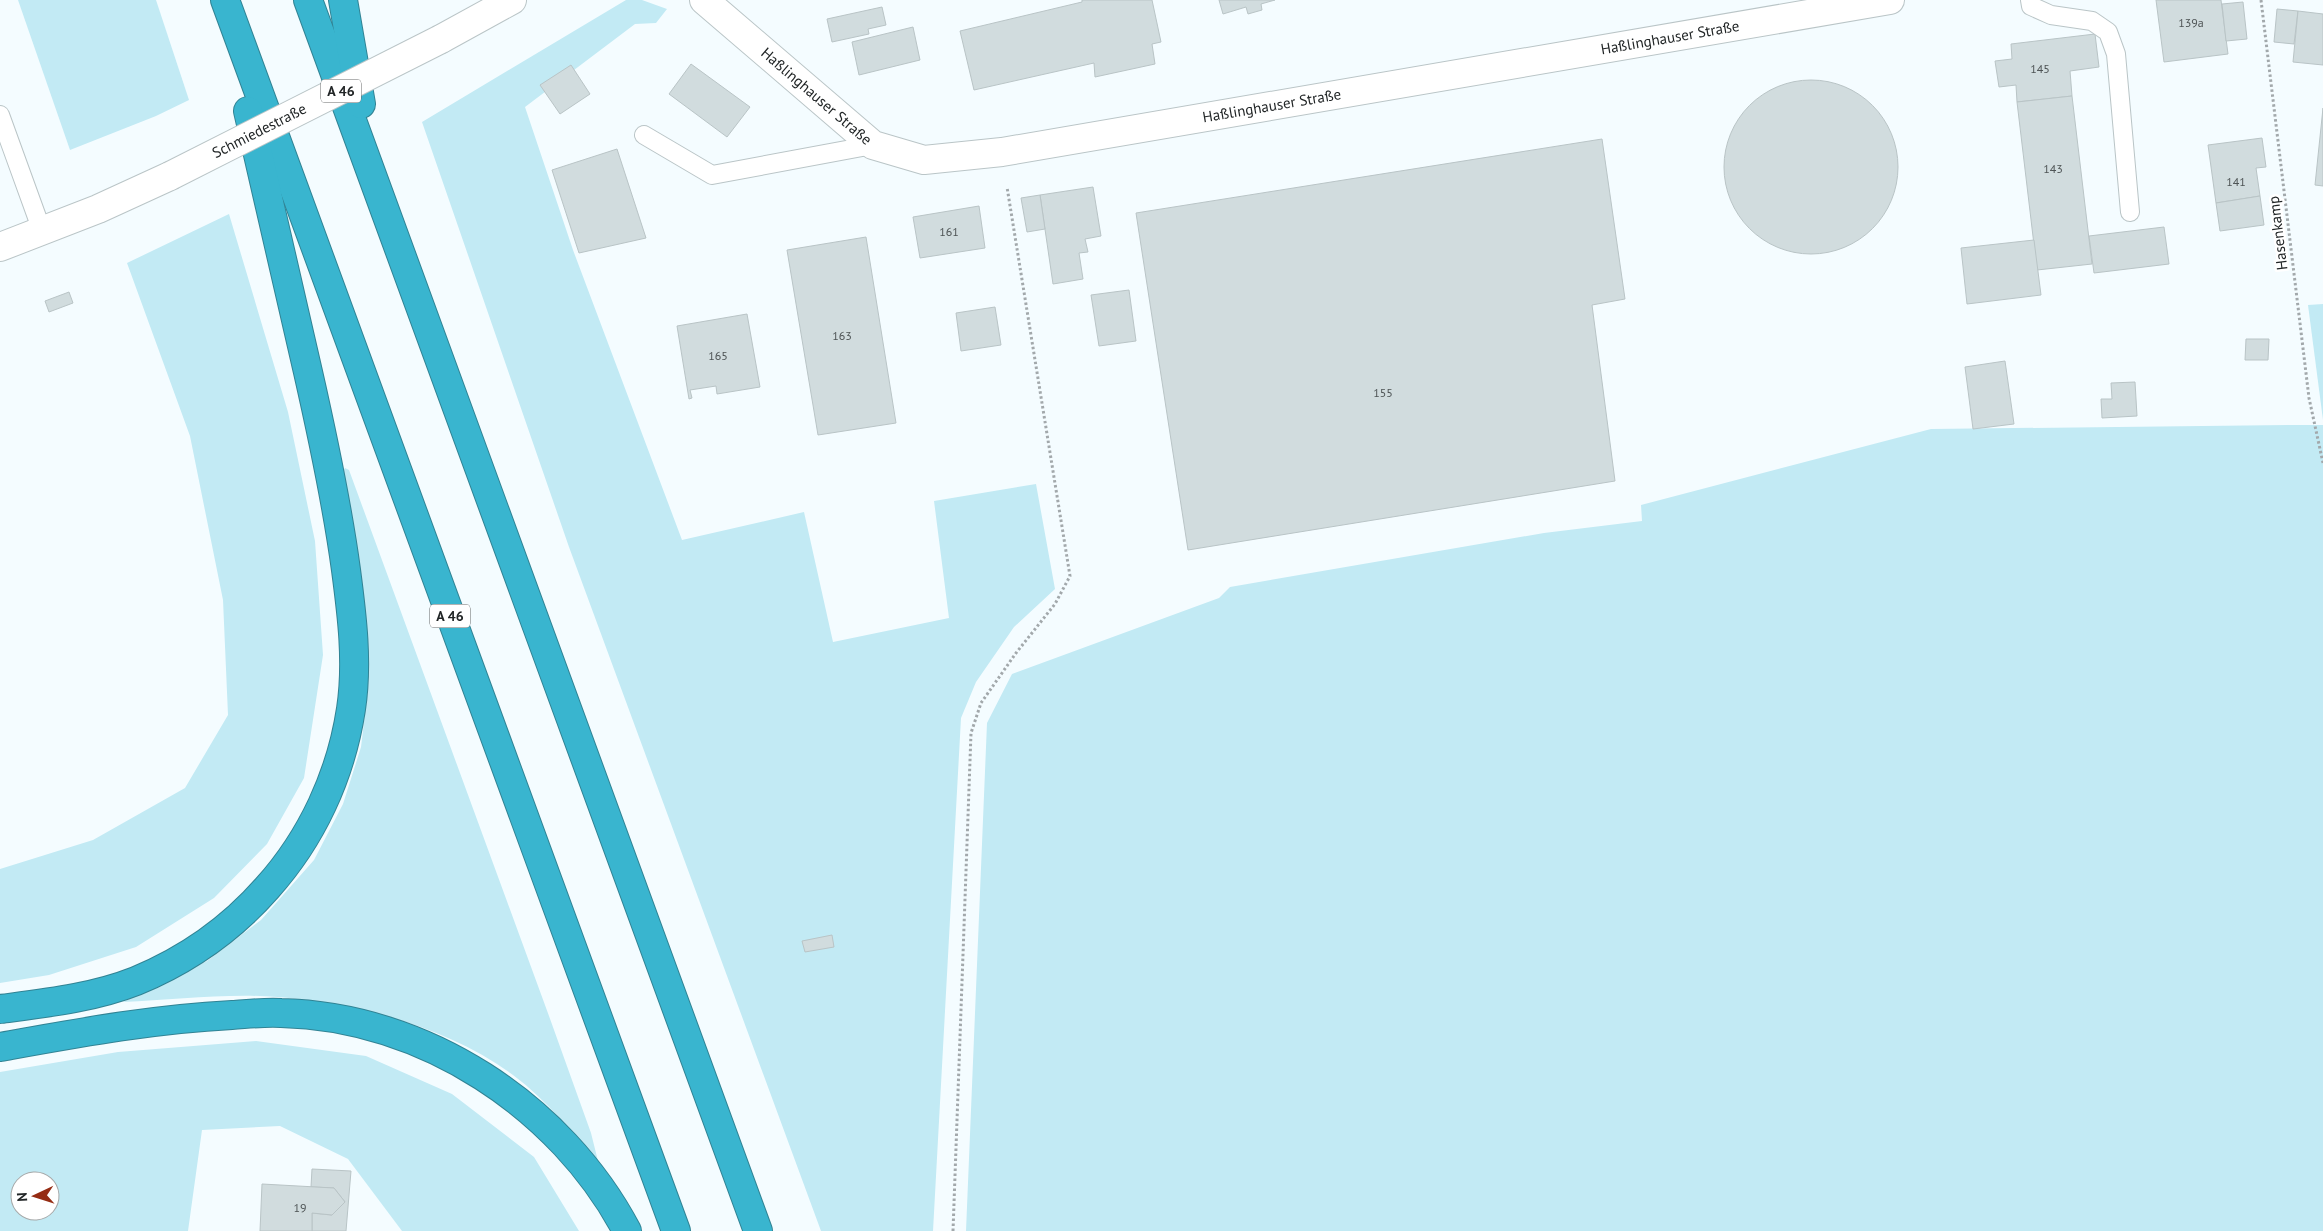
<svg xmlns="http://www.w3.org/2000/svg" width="2323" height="1231" font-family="'PT Sans',sans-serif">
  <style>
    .green { fill: #c2eaf4; fill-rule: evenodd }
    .building { fill: #d1dcde; stroke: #b9c4c6 }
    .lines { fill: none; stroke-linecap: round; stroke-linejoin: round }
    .lane-casing { stroke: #bac5c7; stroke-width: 20 }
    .street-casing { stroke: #bac5c7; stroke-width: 30 }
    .secondary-casing { stroke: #bac5c7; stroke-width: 30 }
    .highway-casing { stroke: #318394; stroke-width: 30 }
    .path { stroke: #a2a8ab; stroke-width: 3; stroke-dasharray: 2.5 2.5; stroke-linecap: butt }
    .lane { stroke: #fff; stroke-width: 18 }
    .street { stroke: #fff; stroke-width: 28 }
    .secondary { stroke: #fff; stroke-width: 28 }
    .highway { stroke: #39b5cf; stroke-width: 28 }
    .secondary-bridge-casing { stroke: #bac5c7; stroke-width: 30; stroke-linecap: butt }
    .secondary-bridge { stroke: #fff; stroke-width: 28 }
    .labels { text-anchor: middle; stroke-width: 5; stroke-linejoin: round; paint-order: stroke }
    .number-label { font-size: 12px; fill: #4d5354 }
    .shield { fill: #fff; stroke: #646667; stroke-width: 1 }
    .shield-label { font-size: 14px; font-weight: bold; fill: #212526 }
    .street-label { font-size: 15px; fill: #212526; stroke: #fff }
  </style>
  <rect width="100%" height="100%" fill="#f4fcff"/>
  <g class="green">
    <path d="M18,0H156L189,100L156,116L70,150Z"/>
    <path d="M626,0H642L667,9L656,23L635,24L525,107L573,250L682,540L804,512L833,642L949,618L934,501L1036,484L1055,589L1014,627L976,682L961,718L933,1231H821L569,547L422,122Z"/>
    <path d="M229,214L288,412L315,541L323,655L304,778L267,844L214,898L136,947L49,975L0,983V869L93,840L185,788L228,715L223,600L190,436L127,263Z"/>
    <path d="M2323,304V420L2308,305Z"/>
    <path d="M2294,425H2323V1231H966L987,723L1012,674L1219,598L1230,587L1544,533L1642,521L1641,505L1931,429Z"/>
    <path d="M345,468L349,470L549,1016L591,1133L600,1169C575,1135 548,1101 513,1075C448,1027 357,1003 278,997C227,993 174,1000 123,1002L207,961L261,920L314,860L343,804L361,747L368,689L366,622L343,471Z"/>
    <path d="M256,1041L366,1056L452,1094L534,1157L579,1231H402L348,1159L280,1126L202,1130L188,1231H0V1072L118,1052ZM20,1181H50V1211H20Z"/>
  </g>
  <g class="building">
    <path d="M1082,0H1152L1161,42L1152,44L1155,64L1095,77L1094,63L974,90L960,31L1082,2Z"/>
    <path d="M1219,0H1275L1261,4L1262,10L1248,14L1246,7L1223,14Z"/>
    <path d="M2156,0H2221L2228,54L2164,62Z"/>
    <path d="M2243,2L2247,39L2226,41L2222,4Z"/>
    <path d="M882,7L886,25L868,29L869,34L832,42L827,19Z"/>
    <path d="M2277,9L2298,11L2294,44L2274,42Z"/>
    <path d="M2298,11L2323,14V65L2293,62Z"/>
    <path d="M913,27L920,60L859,75L852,42Z"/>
    <path d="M2095,34L2099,67L2070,71L2072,96L2017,102L2016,85L1999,87L1995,61L2012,59L2011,44Z"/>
    <path d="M691,64L750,107L727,137L669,94Z"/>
    <path d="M571,65L590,94L560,114L540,85Z"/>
    <circle cx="1811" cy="167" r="87"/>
    <path d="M2072,96L2092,264L2037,270L2017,102Z"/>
    <path d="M2323,108V186L2315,185Z"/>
    <path d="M2262,138L2266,167L2256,168L2260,196L2216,203L2208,145Z"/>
    <path d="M1602,139L1625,299L1592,305L1615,481L1188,550L1136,213Z"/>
    <path d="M617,149L646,238L579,253L552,170Z"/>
    <path d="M1093,187L1101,236L1085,239L1088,252L1079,253L1083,279L1053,284L1040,195Z"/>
    <path d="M1040,195L1045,229L1027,232L1021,198Z"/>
    <path d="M2260,196L2264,225L2220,231L2216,203Z"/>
    <path d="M979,206L985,248L920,258L913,217Z"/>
    <path d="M2164,227L2169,264L2094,273L2089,236Z"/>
    <path d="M866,237L896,423L818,435L787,250Z"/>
    <path d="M2034,240L2041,295L1967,304L1961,248Z"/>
    <path d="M1129,290L1136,341L1099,346L1091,295Z"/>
    <path d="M69,292L73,303L49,312L45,301Z"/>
    <path d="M995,307L1001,345L961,351L956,313Z"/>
    <path d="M747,314L760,387L717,394L716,386L690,390L692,398L689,399L677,326Z"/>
    <path d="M2246,339H2269L2268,360H2245Z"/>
    <path d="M2005,361L2014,424L1973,429L1965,367Z"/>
    <path d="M2135,382L2137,416L2102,418L2101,399H2112L2111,383Z"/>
    <path d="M832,935L834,947L805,952L802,941Z"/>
    <path d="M312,1169L351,1171L346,1231H312V1213L332,1215L345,1202L334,1188L311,1187Z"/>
    <path d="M262,1184L334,1188L345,1202L332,1215L312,1213V1231H260Z"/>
  </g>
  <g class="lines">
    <g class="lane-casing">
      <g id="lane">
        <path d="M2030,0L2031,6L2051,15L2092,21L2108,32L2116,54L2130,212"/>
        <path d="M0,115L42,231"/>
        <path d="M644,135L712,175L873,145"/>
      </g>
    </g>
    <g class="street-casing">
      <g id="street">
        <path id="s1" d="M704,0L873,145L924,160L1002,152L1890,0"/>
      </g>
    </g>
    <g class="secondary-casing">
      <g id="secondary">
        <path d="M441,39L512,0"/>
        <path d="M0,247L98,209L170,176"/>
      </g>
    </g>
    <g class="highway-casing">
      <g id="highway">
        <path d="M225,0L676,1231"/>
        <path d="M308,0L758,1231"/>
        <path d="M343,0L361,104"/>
        <path d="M0,1009C46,1003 93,998 136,981C187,960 231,929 267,888C312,838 341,775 351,709C358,663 352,615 346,570C337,503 323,438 308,372C288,285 268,198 248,111"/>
        <path d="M0,1047C78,1033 153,1019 232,1015C248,1014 265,1012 281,1013C424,1016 561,1106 627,1231"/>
      </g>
    </g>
    <g class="path">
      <path d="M2261,0L2309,398L2323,463"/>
      <path d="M953,1231L971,733L981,703L1016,653L1055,604L1070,576L1007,187"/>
    </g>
    <use href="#lane" class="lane"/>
    <use href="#street" class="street"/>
    <use href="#secondary" class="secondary"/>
    <use href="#highway" class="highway"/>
    <g class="secondary-bridge-casing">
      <g id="secondary-bridge">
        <path id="s2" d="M170,176L441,39"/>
      </g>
    </g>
    <use href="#secondary-bridge" class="secondary-bridge"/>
  </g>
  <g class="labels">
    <g class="number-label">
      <text x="2191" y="27">139a</text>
      <text x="2040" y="73">145</text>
      <text x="2053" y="173">143</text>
      <text x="2236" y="186">141</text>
      <text x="949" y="236">161</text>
      <text x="842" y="340">163</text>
      <text x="718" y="360">165</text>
      <text x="1383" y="397">155</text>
      <text x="300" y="1212">19</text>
    </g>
    <g class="shield">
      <rect x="321" y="79.5" width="40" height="23" rx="4"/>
      <rect x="430" y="604.5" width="40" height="23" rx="4"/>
    </g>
    <g class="shield-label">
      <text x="341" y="96">A 46</text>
      <text x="450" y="621">A 46</text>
    </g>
    <g class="street-label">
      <text dy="5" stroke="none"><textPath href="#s1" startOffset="1032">Haßlinghauser Straße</textPath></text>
      <text dy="5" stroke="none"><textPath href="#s1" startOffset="148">Haßlinghauser Straße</textPath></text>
      <text dy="5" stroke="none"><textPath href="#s1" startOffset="628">Haßlinghauser Straße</textPath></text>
      <text dy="5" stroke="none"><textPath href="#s2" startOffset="100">Schmiedestraße</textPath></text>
      <text transform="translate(2278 233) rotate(-97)" y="5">Hasenkamp</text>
    </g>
  </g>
  <g transform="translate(35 1196) rotate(266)"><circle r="24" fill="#ffffff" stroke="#a6a8a8"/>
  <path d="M0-4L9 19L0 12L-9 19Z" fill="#952c13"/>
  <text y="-8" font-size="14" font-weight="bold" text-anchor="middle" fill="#212526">N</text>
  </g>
</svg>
